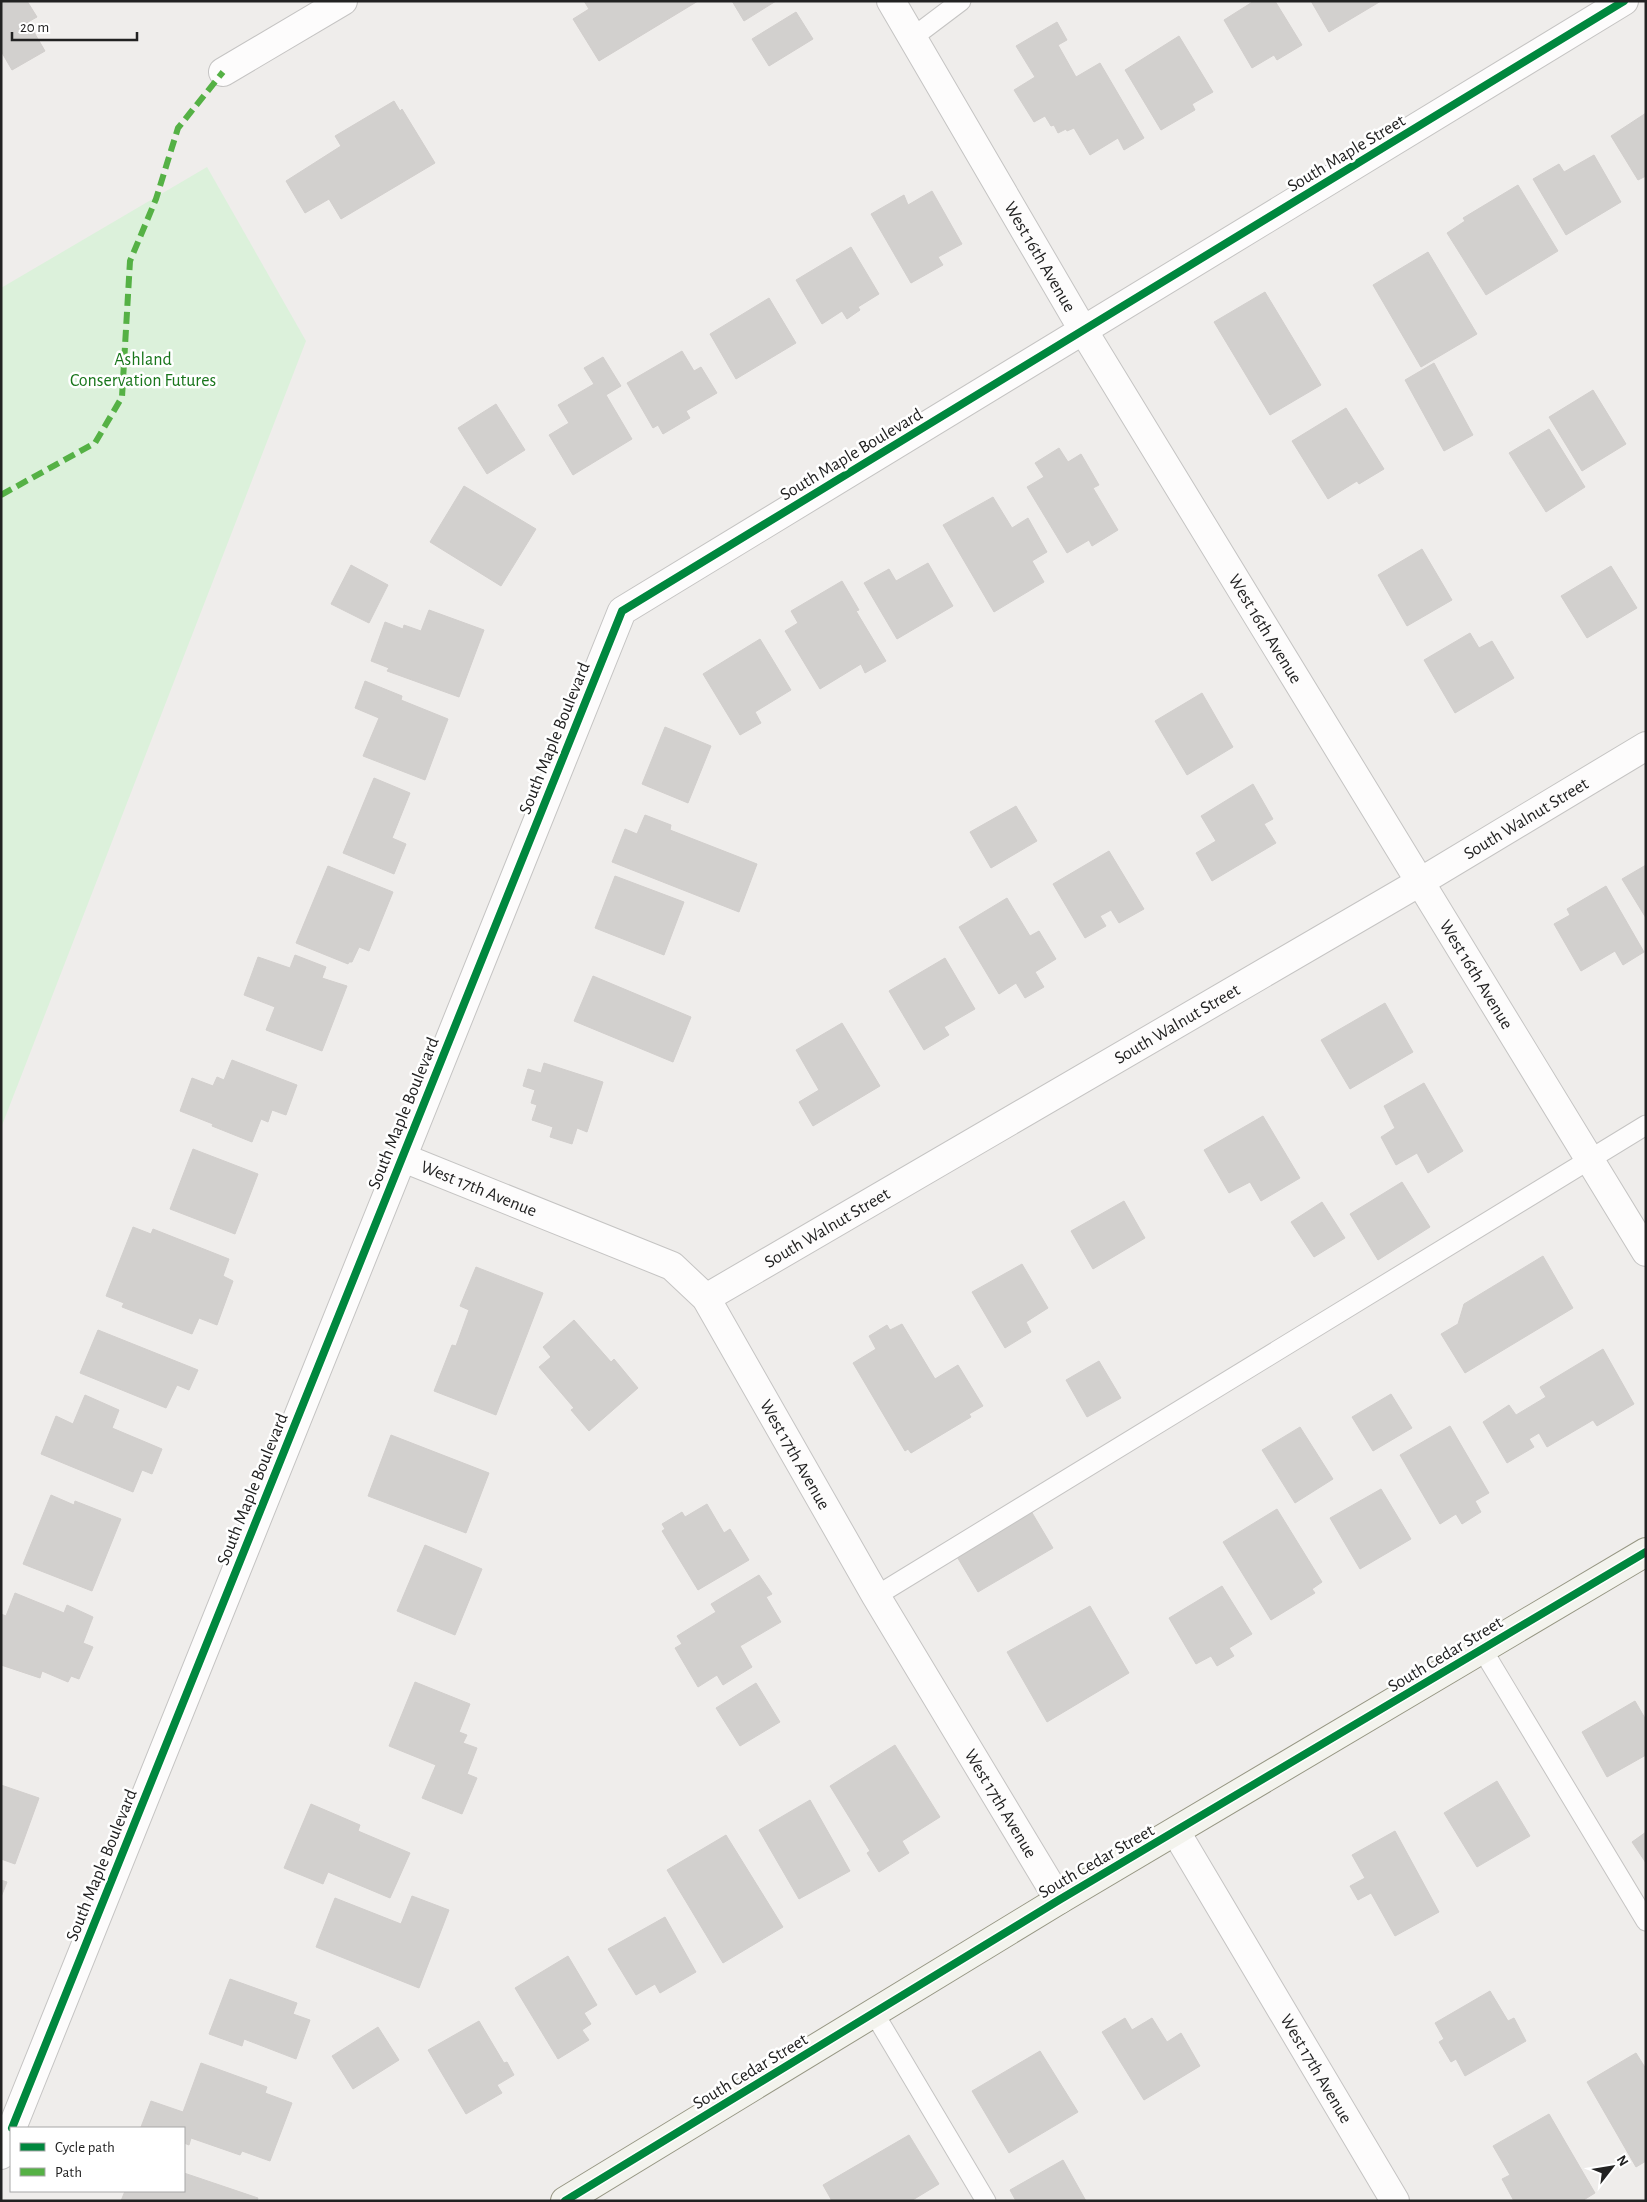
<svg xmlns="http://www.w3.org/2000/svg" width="1647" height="2202" font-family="'Alegreya Sans',sans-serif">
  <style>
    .park { fill: #dcf1db }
    .building { fill: #d2d0ce; stroke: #d2cfcd }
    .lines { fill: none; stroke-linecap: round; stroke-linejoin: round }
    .lane-casing { stroke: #c5c4c3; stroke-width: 21 }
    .street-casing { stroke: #c5c4c3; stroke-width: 30 }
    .secondary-casing { stroke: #979784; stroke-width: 30 }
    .lane { stroke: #fdfcfc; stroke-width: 19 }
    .street { stroke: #fdfcfc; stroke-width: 28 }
    .secondary { stroke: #f3f3ed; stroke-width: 28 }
    .quiet { stroke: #55b145; stroke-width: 6; stroke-dasharray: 12 6; stroke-linecap: butt }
    .cycleway-casing { stroke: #fff; stroke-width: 11 }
    .cycleway { stroke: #00873e; stroke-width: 8 }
    .labels { text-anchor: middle; stroke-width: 5; stroke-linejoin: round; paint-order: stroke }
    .street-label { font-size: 18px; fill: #222; stroke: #fff }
    .park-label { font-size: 18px; fill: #19761c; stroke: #fff }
  </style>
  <rect width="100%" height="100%" fill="#efedeb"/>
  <path class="park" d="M207,167L306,341L1,1128V288Z"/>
  <g class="building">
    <path d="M1,1H27L37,17L28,22L45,51L12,70L1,51Z"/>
    <path d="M584,1H698L599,61L573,19L589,9Z"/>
    <path d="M732,1H776L744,21Z"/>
    <path d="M1254,1H1275L1302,45L1277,60L1274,55L1252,68L1224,20Z"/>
    <path d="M1311,1H1381L1329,32Z"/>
    <path d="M796,12L813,39L769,66L752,39Z"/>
    <path d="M1057,22L1067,40L1058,45L1076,77L1100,63L1144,138L1124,150L1118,138L1090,155L1074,128L1067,131L1066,129L1058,133L1054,125L1051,126L1045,116L1034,122L1014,90L1035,77L1016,46Z"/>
    <path d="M1179,36L1213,92L1192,104L1195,110L1161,130L1125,70Z"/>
    <path d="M394,101L400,111L402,109L435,163L341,219L329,199L305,213L286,181L341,146L335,136Z"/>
    <path d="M1646,113V176L1638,180L1611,136Z"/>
    <path d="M1594,155L1621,202L1566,235L1533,179L1559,164L1564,172Z"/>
    <path d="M1518,185L1558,251L1486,295L1447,233L1465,221L1463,218Z"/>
    <path d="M932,191L962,244L938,257L943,265L911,283L871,214L904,195L908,205Z"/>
    <path d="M851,247L879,294L858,307L860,310L847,319L842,311L822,324L796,280Z"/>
    <path d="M1428,252L1477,334L1421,367L1373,285Z"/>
    <path d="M1265,292L1321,385L1270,415L1214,322Z"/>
    <path d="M769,298L796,343L736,379L710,334Z"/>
    <path d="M682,351L694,371L701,367L717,393L686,411L690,418L663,434L658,425L653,428L627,383Z"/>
    <path d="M603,357L621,386L606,395L632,439L573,475L549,435L569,423L558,405L594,384L584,368Z"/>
    <path d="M1434,363L1473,435L1444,451L1405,380Z"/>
    <path d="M1593,390L1626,444L1582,471L1549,417Z"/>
    <path d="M496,404L525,450L487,474L458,428Z"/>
    <path d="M1346,408L1384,469L1359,484L1357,481L1328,499L1292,441Z"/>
    <path d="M1549,429L1585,487L1546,512L1509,453Z"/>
    <path d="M1059,448L1068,462L1081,454L1099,485L1093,488L1118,530L1092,546L1089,540L1067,553L1027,487L1044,477L1035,463Z"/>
    <path d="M464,486L536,529L501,586L430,542Z"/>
    <path d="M993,497L1012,528L1028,518L1047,552L1032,561L1044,582L994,612L943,525Z"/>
    <path d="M1422,549L1452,600L1407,626L1378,575Z"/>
    <path d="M928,563L953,606L897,639L864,583L889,569L896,581Z"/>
    <path d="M351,565L388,585L369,623L331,604Z"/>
    <path d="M1611,566L1637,608L1587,638L1561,596Z"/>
    <path d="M842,581L859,610L856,611L886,661L865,673L861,664L820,689L785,631L798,623L791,611Z"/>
    <path d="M429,610L484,630L459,697L387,671L389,668L371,661L385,622L403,629L404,625L421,631Z"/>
    <path d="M1470,633L1479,648L1492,641L1514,678L1455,713L1424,660Z"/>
    <path d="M760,639L791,690L755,712L761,723L740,735L703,674Z"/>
    <path d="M365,681L402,696L401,700L448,719L425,780L363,756L379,718L355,708Z"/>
    <path d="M1202,693L1233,747L1187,775L1155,721Z"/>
    <path d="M665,727L711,746L688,803L642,784Z"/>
    <path d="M374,778L410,793L392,838L406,844L394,874L343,853Z"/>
    <path d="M1253,784L1273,819L1264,824L1276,843L1212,881L1196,853L1216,841L1201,816Z"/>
    <path d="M1016,806L1037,841L991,868L970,832Z"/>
    <path d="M645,815L671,825L670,830L757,864L739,912L612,862L625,829L637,834Z"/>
    <path d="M1109,851L1144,909L1119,923L1111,910L1100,916L1106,926L1085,938L1053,884Z"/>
    <path d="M1646,865V918L1622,879Z"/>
    <path d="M328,866L393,892L369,951L359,947L352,962H349L348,964L296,943Z"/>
    <path d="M615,876L684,902L664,955L595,928Z"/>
    <path d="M1606,886L1644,952L1623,965L1615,951L1581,971L1554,924L1570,915L1567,909Z"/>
    <path d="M1007,898L1030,936L1039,931L1056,959L1035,972L1044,987L1025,998L1016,983L999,994L959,927Z"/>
    <path d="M295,955L326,967L322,978L347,986L322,1051L266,1030L275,1007L244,995L258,957L290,968Z"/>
    <path d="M945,958L975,1009L944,1027L949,1035L924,1050L889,991Z"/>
    <path d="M593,976L691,1017L673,1062L574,1021Z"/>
    <path d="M1385,1003L1413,1052L1350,1089L1321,1040Z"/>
    <path d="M842,1023L880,1086L813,1126L799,1102L819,1090L796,1050Z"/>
    <path d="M232,1060L297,1085L286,1115L272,1110L268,1122L261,1119L252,1142L212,1126L213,1124L180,1111L192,1078L213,1086L217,1077L224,1080Z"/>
    <path d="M544,1063L603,1082L587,1132L577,1128L572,1144L550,1137L553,1127L532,1120L537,1105L531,1103L535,1090L523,1086L528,1069L541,1073Z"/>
    <path d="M1424,1083L1463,1151L1428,1173L1417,1153L1396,1165L1381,1137L1395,1128L1384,1106Z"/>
    <path d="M1263,1116L1300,1178L1261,1201L1250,1182L1229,1193L1204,1150Z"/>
    <path d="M193,1149L258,1174L235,1234L170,1209Z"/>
    <path d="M1402,1182L1430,1227L1378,1260L1350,1214Z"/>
    <path d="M1124,1201L1145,1238L1093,1269L1071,1231Z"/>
    <path d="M1322,1202L1345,1238L1314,1257L1291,1222Z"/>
    <path d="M133,1227L151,1234L153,1229L229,1259L223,1276L233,1281L217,1325L199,1318L192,1334L122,1307L124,1303L106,1296Z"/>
    <path d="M1543,1256L1573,1308L1465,1373L1441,1334L1458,1324L1464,1304Z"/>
    <path d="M1022,1264L1048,1308L1026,1322L1031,1332L1005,1348L972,1292Z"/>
    <path d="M476,1267L543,1293L496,1415L434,1391L452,1345L456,1346L469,1310L460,1306Z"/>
    <path d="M574,1320L611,1362L614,1359L638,1388L589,1431L571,1410L574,1408L539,1367L551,1357L543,1347Z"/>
    <path d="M902,1324L935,1379L958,1365L983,1406L969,1414L971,1417L911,1453L908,1449L905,1451L853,1363L876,1349L869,1336L887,1325L890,1330Z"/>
    <path d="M98,1330L198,1370L189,1390L177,1385L166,1408L80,1373Z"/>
    <path d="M1603,1349L1634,1404L1597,1426L1593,1420L1547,1447L1539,1433L1529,1439L1534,1447L1507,1463L1483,1422L1509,1405L1516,1415L1546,1397L1540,1387Z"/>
    <path d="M1099,1361L1121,1398L1087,1417L1066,1380Z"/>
    <path d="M1391,1394L1412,1428L1373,1451L1352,1417Z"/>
    <path d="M85,1395L119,1410L112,1428L162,1449L152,1474L142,1470L133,1492L41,1454L56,1416L73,1424Z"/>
    <path d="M1450,1426L1489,1493L1475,1501L1481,1512L1462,1524L1456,1514L1440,1524L1400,1455Z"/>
    <path d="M1300,1427L1333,1479L1295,1503L1262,1450Z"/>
    <path d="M391,1435L489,1473L466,1533L368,1496Z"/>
    <path d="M1381,1489L1411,1539L1360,1569L1330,1518Z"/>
    <path d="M51,1495L74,1505L75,1501L121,1519L92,1591L23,1564Z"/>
    <path d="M707,1504L724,1533L730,1529L749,1560L698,1590L662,1531L665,1529L662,1524L682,1512L685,1517Z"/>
    <path d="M1028,1506L1053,1548L978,1592L953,1550Z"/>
    <path d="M1277,1509L1322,1582L1312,1589L1315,1593L1271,1620L1223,1542Z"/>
    <path d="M425,1545L482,1569L455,1635L397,1611Z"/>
    <path d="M759,1575L772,1594L766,1597L781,1622L740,1646L752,1667L723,1685L717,1675L698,1687L675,1648L682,1644L677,1636L716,1612L711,1604Z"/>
    <path d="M1222,1586L1252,1634L1229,1648L1234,1656L1217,1666L1211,1656L1196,1664L1169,1618Z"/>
    <path d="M15,1593L64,1613L67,1605L93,1617L83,1643L93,1647L79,1679L71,1676L68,1682L42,1671L40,1678L1,1665V1614L6,1616Z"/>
    <path d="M1090,1606L1129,1673L1047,1722L1007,1652Z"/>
    <path d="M415,1682L470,1704L459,1732L467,1735L463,1743L477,1748L467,1774L477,1778L462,1814L422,1798L436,1765L389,1746Z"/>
    <path d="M756,1683L780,1722L740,1746L716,1708Z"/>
    <path d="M1635,1701L1646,1720V1755L1607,1777L1582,1732Z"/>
    <path d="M895,1745L940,1817L902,1841L909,1853L879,1872L867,1853L870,1851L830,1786Z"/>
    <path d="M1497,1781L1530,1836L1477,1867L1444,1813Z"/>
    <path d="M1,1785L39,1798L15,1864L1,1859Z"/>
    <path d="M810,1800L850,1871L799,1899L759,1830Z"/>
    <path d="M311,1804L360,1825L358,1831L410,1853L390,1898L328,1872L323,1884L284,1868Z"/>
    <path d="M1395,1831L1439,1912L1395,1936L1371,1893L1358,1900L1350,1886L1365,1878L1352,1855Z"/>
    <path d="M1646,1832V1863L1632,1842Z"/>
    <path d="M726,1835L783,1927L723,1963L667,1870Z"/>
    <path d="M1,1880L7,1882L1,1897Z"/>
    <path d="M412,1896L449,1910L419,1988L316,1947L335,1898L401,1924Z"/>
    <path d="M665,1917L696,1972L660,1993L655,1984L636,1995L608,1949Z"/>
    <path d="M568,1956L597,2005L584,2013L591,2024L582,2030L589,2040L558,2059L515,1988Z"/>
    <path d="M230,1979L297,2003L293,2014L310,2020L296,2059L244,2039L242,2046L209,2034Z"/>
    <path d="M1490,1991L1508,2021L1514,2018L1526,2041L1465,2076L1456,2059L1451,2062L1439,2042L1444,2039L1435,2023Z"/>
    <path d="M1125,2018L1132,2030L1152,2018L1167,2042L1181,2033L1200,2066L1144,2100L1102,2032Z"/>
    <path d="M479,2021L504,2063L507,2062L514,2075L497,2085L502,2093L466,2114L428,2050Z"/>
    <path d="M378,2027L399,2060L353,2089L332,2056Z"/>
    <path d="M1040,2051L1078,2112L1009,2153L972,2091Z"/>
    <path d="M1636,2053L1646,2069V2161L1636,2167L1587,2082Z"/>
    <path d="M201,2063L267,2087L265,2093L292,2103L270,2161L242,2151L240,2155L191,2138L189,2145L184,2143V2128L141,2127L151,2101L183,2112Z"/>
    <path d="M1549,2114L1595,2193L1582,2201H1514L1502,2179L1510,2175L1493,2146Z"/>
    <path d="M909,2135L939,2184L911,2201H832L823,2185Z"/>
    <path d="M1063,2160L1086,2201H1016L1010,2190Z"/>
    <path d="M184,2173L258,2198L257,2201H121L125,2191H184Z"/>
  </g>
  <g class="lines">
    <g class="lane-casing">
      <g id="lane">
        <path d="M912,38L961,1"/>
        <path d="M876,1596L1646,1125"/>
        <path d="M1482,1649L1646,1921"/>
        <path d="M874,2013L986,2201"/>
      </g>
    </g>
    <g class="street-casing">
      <g id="street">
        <path id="s1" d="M891,1L1083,330L1646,1252"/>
        <path d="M223,72L343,1"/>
        <path id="s2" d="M401,1157L672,1266L706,1298L876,1596L1059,1900"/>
        <path id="s3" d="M706,1298L1420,882L1646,746"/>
        <path id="s4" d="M1176,1832L1395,2201"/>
        <path d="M12,2128L622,611L1624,1"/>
        <path d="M1,2155L11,2130"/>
      </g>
    </g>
    <g class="secondary-casing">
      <path id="secondary" d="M565,2201L1059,1900L1646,1552"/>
    </g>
    <use href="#lane" class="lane"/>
    <use href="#street" class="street"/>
    <use href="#secondary" class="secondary"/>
    <path class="quiet" d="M1,495L95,443L122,397L130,261L156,199L178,128L223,72"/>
    <g class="cycleway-casing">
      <g id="cycleway">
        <path d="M12,2128L622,611L1624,1"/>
        <path d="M565,2201L1059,1900L1646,1552"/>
      </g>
    </g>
    <use href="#cycleway" class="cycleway"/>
  </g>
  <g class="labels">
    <g class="street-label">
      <text transform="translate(1346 153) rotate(-31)" y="6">South Maple Street</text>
      <text dy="6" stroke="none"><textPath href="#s1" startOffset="296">West 16th Avenue</textPath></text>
      <text transform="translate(851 454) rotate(-31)" y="6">South Maple Boulevard</text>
      <text dy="6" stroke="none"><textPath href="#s1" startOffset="731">West 16th Avenue</textPath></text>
      <text transform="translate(554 738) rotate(-68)" y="6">South Maple Boulevard</text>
      <text dy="6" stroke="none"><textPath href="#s3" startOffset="950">South Walnut Street</textPath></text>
      <text dy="6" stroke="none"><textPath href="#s1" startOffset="1136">West 16th Avenue</textPath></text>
      <text dy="6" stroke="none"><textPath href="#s3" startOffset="545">South Walnut Street</textPath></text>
      <text transform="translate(403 1113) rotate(-68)" y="6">South Maple Boulevard</text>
      <text dy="6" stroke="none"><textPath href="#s2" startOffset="84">West 17th Avenue</textPath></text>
      <text dy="6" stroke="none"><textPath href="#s3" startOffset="140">South Walnut Street</textPath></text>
      <text dy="6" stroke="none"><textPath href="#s2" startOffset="519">West 17th Avenue</textPath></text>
      <text transform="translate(252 1489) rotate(-68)" y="6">South Maple Boulevard</text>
      <text transform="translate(1445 1654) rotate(-31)" y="6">South Cedar Street</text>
      <text dy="6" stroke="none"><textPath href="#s2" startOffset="924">West 17th Avenue</textPath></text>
      <text transform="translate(1096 1861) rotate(-30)" y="6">South Cedar Street</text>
      <text transform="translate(101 1865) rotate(-68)" y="6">South Maple Boulevard</text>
      <text dy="6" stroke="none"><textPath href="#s4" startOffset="275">West 17th Avenue</textPath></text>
      <text transform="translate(750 2071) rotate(-31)" y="6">South Cedar Street</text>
    </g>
    <g class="park-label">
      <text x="143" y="365">Ashland<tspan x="143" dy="21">Conservation Futures</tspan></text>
    </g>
  </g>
  <rect width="1647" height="2202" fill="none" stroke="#222222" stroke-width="5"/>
  <rect x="10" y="2127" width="175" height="65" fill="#ffffff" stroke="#a7a7a7"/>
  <rect x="20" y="2143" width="25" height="8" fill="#00873e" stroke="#a7a7a7"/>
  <text x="55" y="2152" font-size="15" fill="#222222">Cycle path</text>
  <rect x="20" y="2168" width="25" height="8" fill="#55b145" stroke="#a7a7a7"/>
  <text x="55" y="2177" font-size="15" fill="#222222">Path</text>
  <g transform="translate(1612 2167) rotate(59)" stroke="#ffffff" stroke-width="4" paint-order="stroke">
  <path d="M0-4L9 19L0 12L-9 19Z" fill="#222222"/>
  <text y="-8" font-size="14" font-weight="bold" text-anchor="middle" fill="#222222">N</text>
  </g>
  <path d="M12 32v8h125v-8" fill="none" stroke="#222222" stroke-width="2.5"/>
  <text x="20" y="32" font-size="15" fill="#222222" stroke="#ffffff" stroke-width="4" paint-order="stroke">20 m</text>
</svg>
